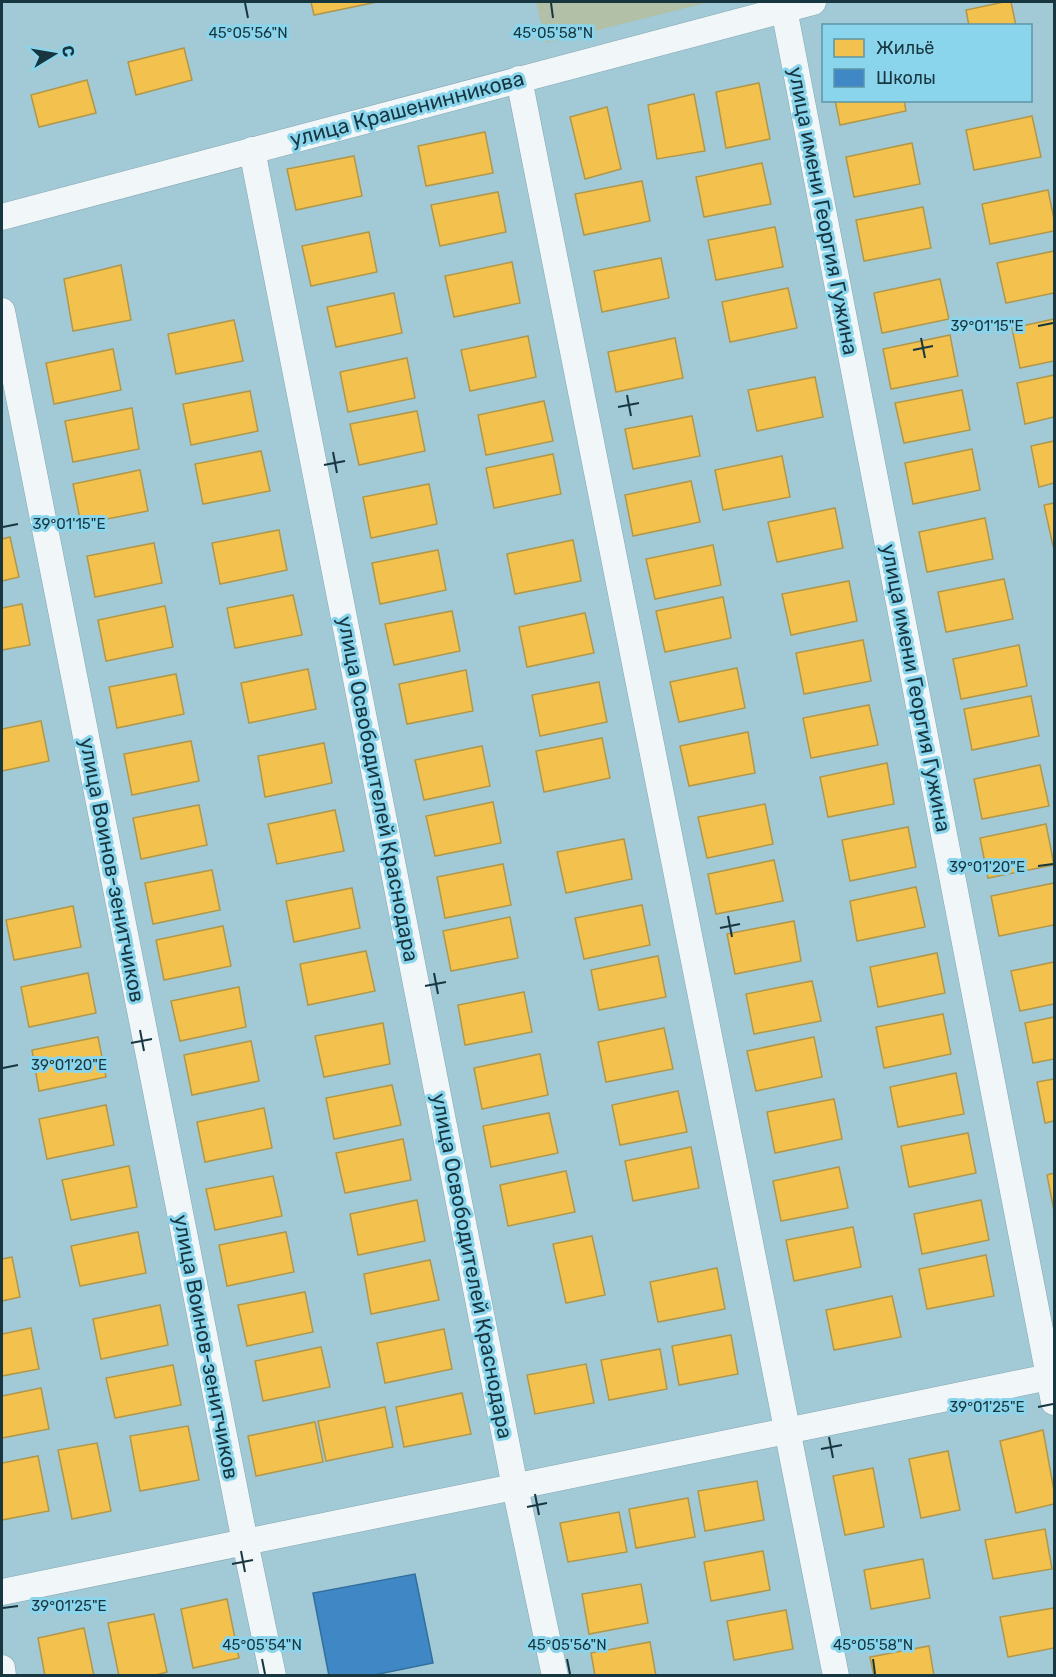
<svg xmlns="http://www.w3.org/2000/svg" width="1056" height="1677" font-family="Rubik,sans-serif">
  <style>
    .green { fill: #b3c0a8 }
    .homes { fill: #f2c14e; stroke: #b0974a; stroke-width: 1.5 }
    .schools { fill: #3f88c5; stroke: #336f9d; stroke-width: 1.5 }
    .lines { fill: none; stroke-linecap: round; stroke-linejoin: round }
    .street-casing { stroke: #86a7b1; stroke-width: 27 }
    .street { stroke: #f1f7f9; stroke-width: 26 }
    .ticks { fill: none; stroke: #173640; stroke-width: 2 }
    .labels { text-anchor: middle; stroke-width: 6; stroke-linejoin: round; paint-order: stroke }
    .street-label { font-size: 21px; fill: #173640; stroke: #8bd5ec }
    .ticks-label { font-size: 15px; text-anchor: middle; fill: #173640; stroke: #8bd5ec; stroke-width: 6; stroke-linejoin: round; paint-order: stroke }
  </style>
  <rect width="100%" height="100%" fill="#a1c9d6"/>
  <path class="green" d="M536,2H710L546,43Z"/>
  <g class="homes">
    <path d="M311,2H377L314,15Z"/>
    <path d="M1004,2H1011L1016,26H969L966,10Z"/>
    <path d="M184,48L192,80L136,95L128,62Z"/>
    <path d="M87,80L96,113L39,127L31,95Z"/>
    <path d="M759,83L770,139L726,148L716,92Z"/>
    <path d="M694,94L705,151L657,159L648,105Z"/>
    <path d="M835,100H904L906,111L840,125Z"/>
    <path d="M607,107L621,169L585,179L570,117Z"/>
    <path d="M1032,116L1041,157L974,170L966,130Z"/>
    <path d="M485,132L493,173L426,186L418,146Z"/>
    <path d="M912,143L920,184L854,197L846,157Z"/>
    <path d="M354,156L362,196L296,210L287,169Z"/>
    <path d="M762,163L771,204L704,217L696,177Z"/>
    <path d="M642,181L650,221L584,235L575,194Z"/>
    <path d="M1048,190L1054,219V231L990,244L982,204Z"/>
    <path d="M498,192L506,232L440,246L431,205Z"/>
    <path d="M923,207L931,248L864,261L856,220Z"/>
    <path d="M775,227L783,267L716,280L708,240Z"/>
    <path d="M369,232L377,272L311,286L302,246Z"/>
    <path d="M1054,251V293L1006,303L997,263Z"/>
    <path d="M661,258L669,298L602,312L594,271Z"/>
    <path d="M512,262L520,303L454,317L445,276Z"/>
    <path d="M121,265L131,320L73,331L64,279Z"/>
    <path d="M940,279L949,319L882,333L874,293Z"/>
    <path d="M788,288L797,328L730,342L722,302Z"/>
    <path d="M394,293L402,333L336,347L327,307Z"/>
    <path d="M1054,319V361L1020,368L1012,328Z"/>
    <path d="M234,320L243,361L176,374L168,334Z"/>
    <path d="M950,335L958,376L891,389L883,349Z"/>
    <path d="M528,336L536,377L470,391L461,350Z"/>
    <path d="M675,338L683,378L616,392L608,352Z"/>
    <path d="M113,349L121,390L54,404L46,363Z"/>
    <path d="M407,358L415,398L348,412L340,372Z"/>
    <path d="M1054,375V417L1025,424L1017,383Z"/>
    <path d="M815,377L823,417L757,431L748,390Z"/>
    <path d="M962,390L970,430L904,443L895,403Z"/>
    <path d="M250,391L258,431L191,445L183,404Z"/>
    <path d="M544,401L553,441L486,455L478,415Z"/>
    <path d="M132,408L139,449L73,462L65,421Z"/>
    <path d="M417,411L425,451L359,465L350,424Z"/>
    <path d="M692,416L700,456L633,469L625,429Z"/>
    <path d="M1054,441V483L1039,487L1031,446Z"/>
    <path d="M972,449L980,490L913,504L905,463Z"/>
    <path d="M261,451L270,491L203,504L195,464Z"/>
    <path d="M553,454L561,494L494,508L486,468Z"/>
    <path d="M782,456L790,497L723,510L715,470Z"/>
    <path d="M140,470L148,511L81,524L73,484Z"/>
    <path d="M691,481L700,522L633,536L625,495Z"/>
    <path d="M429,484L437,524L371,538L363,497Z"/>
    <path d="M1054,503V546H1053L1044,505Z"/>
    <path d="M835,508L843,548L777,562L768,522Z"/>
    <path d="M985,518L993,559L927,572L919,532Z"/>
    <path d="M279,530L287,570L220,584L212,543Z"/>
    <path d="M10,537L19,577L2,581V539Z"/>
    <path d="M573,540L581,581L515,594L507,554Z"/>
    <path d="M154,543L162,583L95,597L87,556Z"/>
    <path d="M713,545L721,585L655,599L646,559Z"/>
    <path d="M438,550L446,590L380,604L372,563Z"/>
    <path d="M1004,579L1013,619L946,632L938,592Z"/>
    <path d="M849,581L857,621L791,635L782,594Z"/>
    <path d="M293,595L302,635L235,648L227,608Z"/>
    <path d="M723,597L731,638L665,652L656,611Z"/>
    <path d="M22,604L30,645L2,650V608Z"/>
    <path d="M165,606L173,647L106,661L98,620Z"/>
    <path d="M452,611L460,651L394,665L385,624Z"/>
    <path d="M585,613L594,653L527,667L519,627Z"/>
    <path d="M863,640L871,681L804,694L796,653Z"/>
    <path d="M1019,645L1027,686L961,699L953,659Z"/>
    <path d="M737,668L745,708L679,722L670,682Z"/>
    <path d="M308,669L316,709L249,723L241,683Z"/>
    <path d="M466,670L473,711L407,724L399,684Z"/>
    <path d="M176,674L184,714L117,728L109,687Z"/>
    <path d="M599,682L607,722L540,736L532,695Z"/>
    <path d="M1031,696L1039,736L972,750L964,709Z"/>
    <path d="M869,705L878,745L811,758L803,718Z"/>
    <path d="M41,721L49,761L2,771V729Z"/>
    <path d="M748,732L755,773L689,786L680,746Z"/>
    <path d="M602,738L610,778L544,792L536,751Z"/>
    <path d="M191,741L199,781L132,795L124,754Z"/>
    <path d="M324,743L332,783L265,797L258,756Z"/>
    <path d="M482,746L490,786L424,800L415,760Z"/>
    <path d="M887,763L894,804L828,817L820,777Z"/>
    <path d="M1040,765L1049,806L982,819L974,779Z"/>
    <path d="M493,802L501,843L435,856L426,816Z"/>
    <path d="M765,804L773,844L707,858L698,817Z"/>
    <path d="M199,805L207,845L141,859L133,818Z"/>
    <path d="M335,810L344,851L277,864L268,824Z"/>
    <path d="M1046,824L1054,865L988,878L980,838Z"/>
    <path d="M908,827L916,867L850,881L842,840Z"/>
    <path d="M624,839L632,879L566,893L557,852Z"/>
    <path d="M774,860L783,901L716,914L708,874Z"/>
    <path d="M503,864L511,905L445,918L437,877Z"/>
    <path d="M212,870L220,910L153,924L145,883Z"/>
    <path d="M1054,883V925L999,936L991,896Z"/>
    <path d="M916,887L925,927L857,941L850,901Z"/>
    <path d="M352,888L360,928L294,942L286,901Z"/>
    <path d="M642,905L650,945L584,959L575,918Z"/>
    <path d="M73,906L81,947L14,960L6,920Z"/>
    <path d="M510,917L518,958L451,971L443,931Z"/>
    <path d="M794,921L801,961L735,974L727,934Z"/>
    <path d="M223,926L231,966L164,980L156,940Z"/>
    <path d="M366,951L375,991L308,1005L300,964Z"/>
    <path d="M937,953L945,993L878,1007L870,967Z"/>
    <path d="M658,956L666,997L599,1010L591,970Z"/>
    <path d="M1054,962V1004L1020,1011L1011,971Z"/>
    <path d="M88,973L96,1013L29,1027L21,987Z"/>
    <path d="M812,981L821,1021L754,1034L746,994Z"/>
    <path d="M239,987L246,1027L180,1041L171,1001Z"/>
    <path d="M524,992L532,1032L465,1045L458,1005Z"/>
    <path d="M943,1014L951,1054L884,1068L876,1027Z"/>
    <path d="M1054,1017V1059L1033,1063L1025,1023Z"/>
    <path d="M383,1023L390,1064L324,1077L315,1036Z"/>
    <path d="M664,1028L673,1069L606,1082L598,1042Z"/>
    <path d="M98,1037L106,1077L39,1091L32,1050Z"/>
    <path d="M814,1037L822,1077L756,1091L747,1051Z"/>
    <path d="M251,1041L259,1081L192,1095L184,1055Z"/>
    <path d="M540,1054L548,1095L482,1109L474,1068Z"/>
    <path d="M956,1073L964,1114L898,1127L890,1087Z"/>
    <path d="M1054,1079V1121L1045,1123L1037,1082Z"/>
    <path d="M392,1085L401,1125L334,1139L326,1098Z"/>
    <path d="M678,1091L687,1132L620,1145L612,1105Z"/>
    <path d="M834,1099L842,1139L775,1153L767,1112Z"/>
    <path d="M106,1105L114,1145L47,1159L39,1119Z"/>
    <path d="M264,1108L272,1148L205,1162L197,1122Z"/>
    <path d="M549,1113L558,1153L491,1167L483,1126Z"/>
    <path d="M968,1133L976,1173L909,1187L901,1146Z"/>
    <path d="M403,1139L411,1180L345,1193L336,1153Z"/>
    <path d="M691,1147L699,1188L633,1201L625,1161Z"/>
    <path d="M129,1166L137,1207L71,1220L62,1180Z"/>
    <path d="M839,1167L848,1208L781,1221L773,1181Z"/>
    <path d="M566,1171L575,1212L508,1226L500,1185Z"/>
    <path d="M1054,1173V1211L1047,1175Z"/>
    <path d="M273,1176L282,1216L215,1230L206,1189Z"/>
    <path d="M417,1200L425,1241L358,1255L350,1214Z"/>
    <path d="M981,1200L989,1240L922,1254L914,1214Z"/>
    <path d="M853,1227L861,1267L794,1281L786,1240Z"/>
    <path d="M138,1232L146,1273L80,1286L71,1246Z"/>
    <path d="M286,1232L294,1272L227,1286L219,1245Z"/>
    <path d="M592,1236L605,1295L566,1303L553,1244Z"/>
    <path d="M986,1255L994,1296L927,1309L919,1269Z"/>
    <path d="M12,1257L20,1297L2,1301V1259Z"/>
    <path d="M430,1260L439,1300L371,1314L364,1274Z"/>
    <path d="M717,1268L725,1309L658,1322L650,1282Z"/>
    <path d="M305,1292L313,1332L247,1346L238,1305Z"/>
    <path d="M892,1296L901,1337L834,1350L826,1310Z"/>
    <path d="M160,1305L168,1345L101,1359L93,1319Z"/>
    <path d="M31,1328L39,1369L2,1376V1334Z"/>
    <path d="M444,1329L452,1369L385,1383L377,1343Z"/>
    <path d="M731,1335L738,1374L679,1385L672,1346Z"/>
    <path d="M321,1347L330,1387L263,1401L255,1361Z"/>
    <path d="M660,1349L667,1389L609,1400L601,1360Z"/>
    <path d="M586,1364L594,1403L535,1414L527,1375Z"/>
    <path d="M173,1365L181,1405L115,1418L106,1378Z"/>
    <path d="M41,1388L49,1429L2,1438V1396Z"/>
    <path d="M462,1393L471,1434L404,1447L396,1407Z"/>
    <path d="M385,1407L393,1447L326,1461L318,1421Z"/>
    <path d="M315,1422L323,1462L256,1476L248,1436Z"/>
    <path d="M188,1426L199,1480L140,1491L130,1436Z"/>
    <path d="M1043,1430L1054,1491V1504L1016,1513L1000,1441Z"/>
    <path d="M97,1443L111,1511L72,1519L58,1450Z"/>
    <path d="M948,1451L960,1510L921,1518L909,1459Z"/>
    <path d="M38,1456L49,1511L2,1520V1463Z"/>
    <path d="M873,1468L884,1527L845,1535L833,1476Z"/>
    <path d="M757,1481L764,1520L705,1531L698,1491Z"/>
    <path d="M688,1498L695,1537L636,1548L629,1509Z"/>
    <path d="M619,1512L627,1552L568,1562L560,1523Z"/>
    <path d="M1045,1529L1052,1569L993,1579L985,1540Z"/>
    <path d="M763,1551L770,1590L711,1601L704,1562Z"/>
    <path d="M923,1559L930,1598L871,1609L864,1570Z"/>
    <path d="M641,1584L648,1623L589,1634L582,1594Z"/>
    <path d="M227,1599L239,1658L193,1668L181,1609Z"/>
    <path d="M1054,1608V1648L1008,1657L1000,1617Z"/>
    <path d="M786,1610L793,1649L734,1660L727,1621Z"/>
    <path d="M154,1614L167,1672L152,1676H119L108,1623Z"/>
    <path d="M84,1628L94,1676H45L38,1638Z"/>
    <path d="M650,1642L656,1676H595L591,1653Z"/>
    <path d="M929,1646L934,1676H874L870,1657Z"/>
  </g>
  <path class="schools" d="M415,1574L433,1663L369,1676H329L313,1593Z"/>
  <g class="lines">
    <g class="street-casing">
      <g id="street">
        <path d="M784,9L1054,1402"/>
        <path d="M519,79L836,1676"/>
        <path d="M252,150L515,1487L555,1676"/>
        <path d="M2,217L813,2"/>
        <path d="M2,311L245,1542L273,1676"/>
        <path d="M2,1592L1054,1376"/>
        <path d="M2,1668L3,1676"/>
      </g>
    </g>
    <use href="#street" class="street"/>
  </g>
  <path class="ticks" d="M245,3L248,18M551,3L553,18M1038,326L1053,323M921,338L925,358M913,350L933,346M627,395L631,416M618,407L639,403M333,452L337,473M324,465L345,461M3,527L18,524M1038,866L1053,864M728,916L732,937M720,928L740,924M434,973L438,994M425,986L446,982M140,1030L144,1051M131,1043L152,1039M3,1068L18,1065M1038,1407L1053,1404M829,1437L833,1458M821,1449L842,1445M535,1494L539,1515M527,1507L547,1503M241,1551L245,1572M232,1564L253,1560M3,1608L18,1606M262,1659L265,1674M567,1659L570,1674M873,1659L875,1674"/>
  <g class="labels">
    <g class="street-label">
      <text transform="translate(407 109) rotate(-15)" y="7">улица Крашенинникова</text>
      <text transform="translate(823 211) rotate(79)" y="7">улица имени Георгия Гужина</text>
      <text transform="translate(916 688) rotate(79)" y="7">улица имени Георгия Гужина</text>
      <text transform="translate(378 789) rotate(79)" y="7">улица Освободителей Краснодара</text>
      <text transform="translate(112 870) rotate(79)" y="7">улица Воинов-зенитчиков</text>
      <text transform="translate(472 1266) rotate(79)" y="7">улица Освободителей Краснодара</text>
      <text transform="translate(206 1347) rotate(79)" y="7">улица Воинов-зенитчиков</text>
    </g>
  </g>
  <g class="ticks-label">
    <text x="248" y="38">45°05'56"N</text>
    <text x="553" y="38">45°05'58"N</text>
    <text x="987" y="331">39°01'15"E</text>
    <text x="69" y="529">39°01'15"E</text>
    <text x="987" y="872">39°01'20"E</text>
    <text x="69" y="1070">39°01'20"E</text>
    <text x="987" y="1412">39°01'25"E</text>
    <text x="69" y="1611">39°01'25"E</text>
    <text x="262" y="1650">45°05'54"N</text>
    <text x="567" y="1650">45°05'56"N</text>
    <text x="873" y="1650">45°05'58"N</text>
  </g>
  <rect width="1056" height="1677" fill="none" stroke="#173640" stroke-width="6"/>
  <rect x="822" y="24" width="210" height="78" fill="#8bd5ec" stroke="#5d95a7" stroke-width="1.5"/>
  <rect x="834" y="39" width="30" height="18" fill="#f2c14e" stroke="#5d95a7" stroke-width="1.5"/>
  <text x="876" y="54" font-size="18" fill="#173640">Жильё</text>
  <rect x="834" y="69" width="30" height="18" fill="#3f88c5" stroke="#5d95a7" stroke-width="1.5"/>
  <text x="876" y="84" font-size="18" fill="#173640">Школы</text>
  <g transform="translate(54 54) rotate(79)" stroke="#8bd5ec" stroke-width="4.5" paint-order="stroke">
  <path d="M0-4.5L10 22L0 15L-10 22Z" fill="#173640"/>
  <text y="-9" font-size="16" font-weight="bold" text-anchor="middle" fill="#173640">С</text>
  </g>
</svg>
